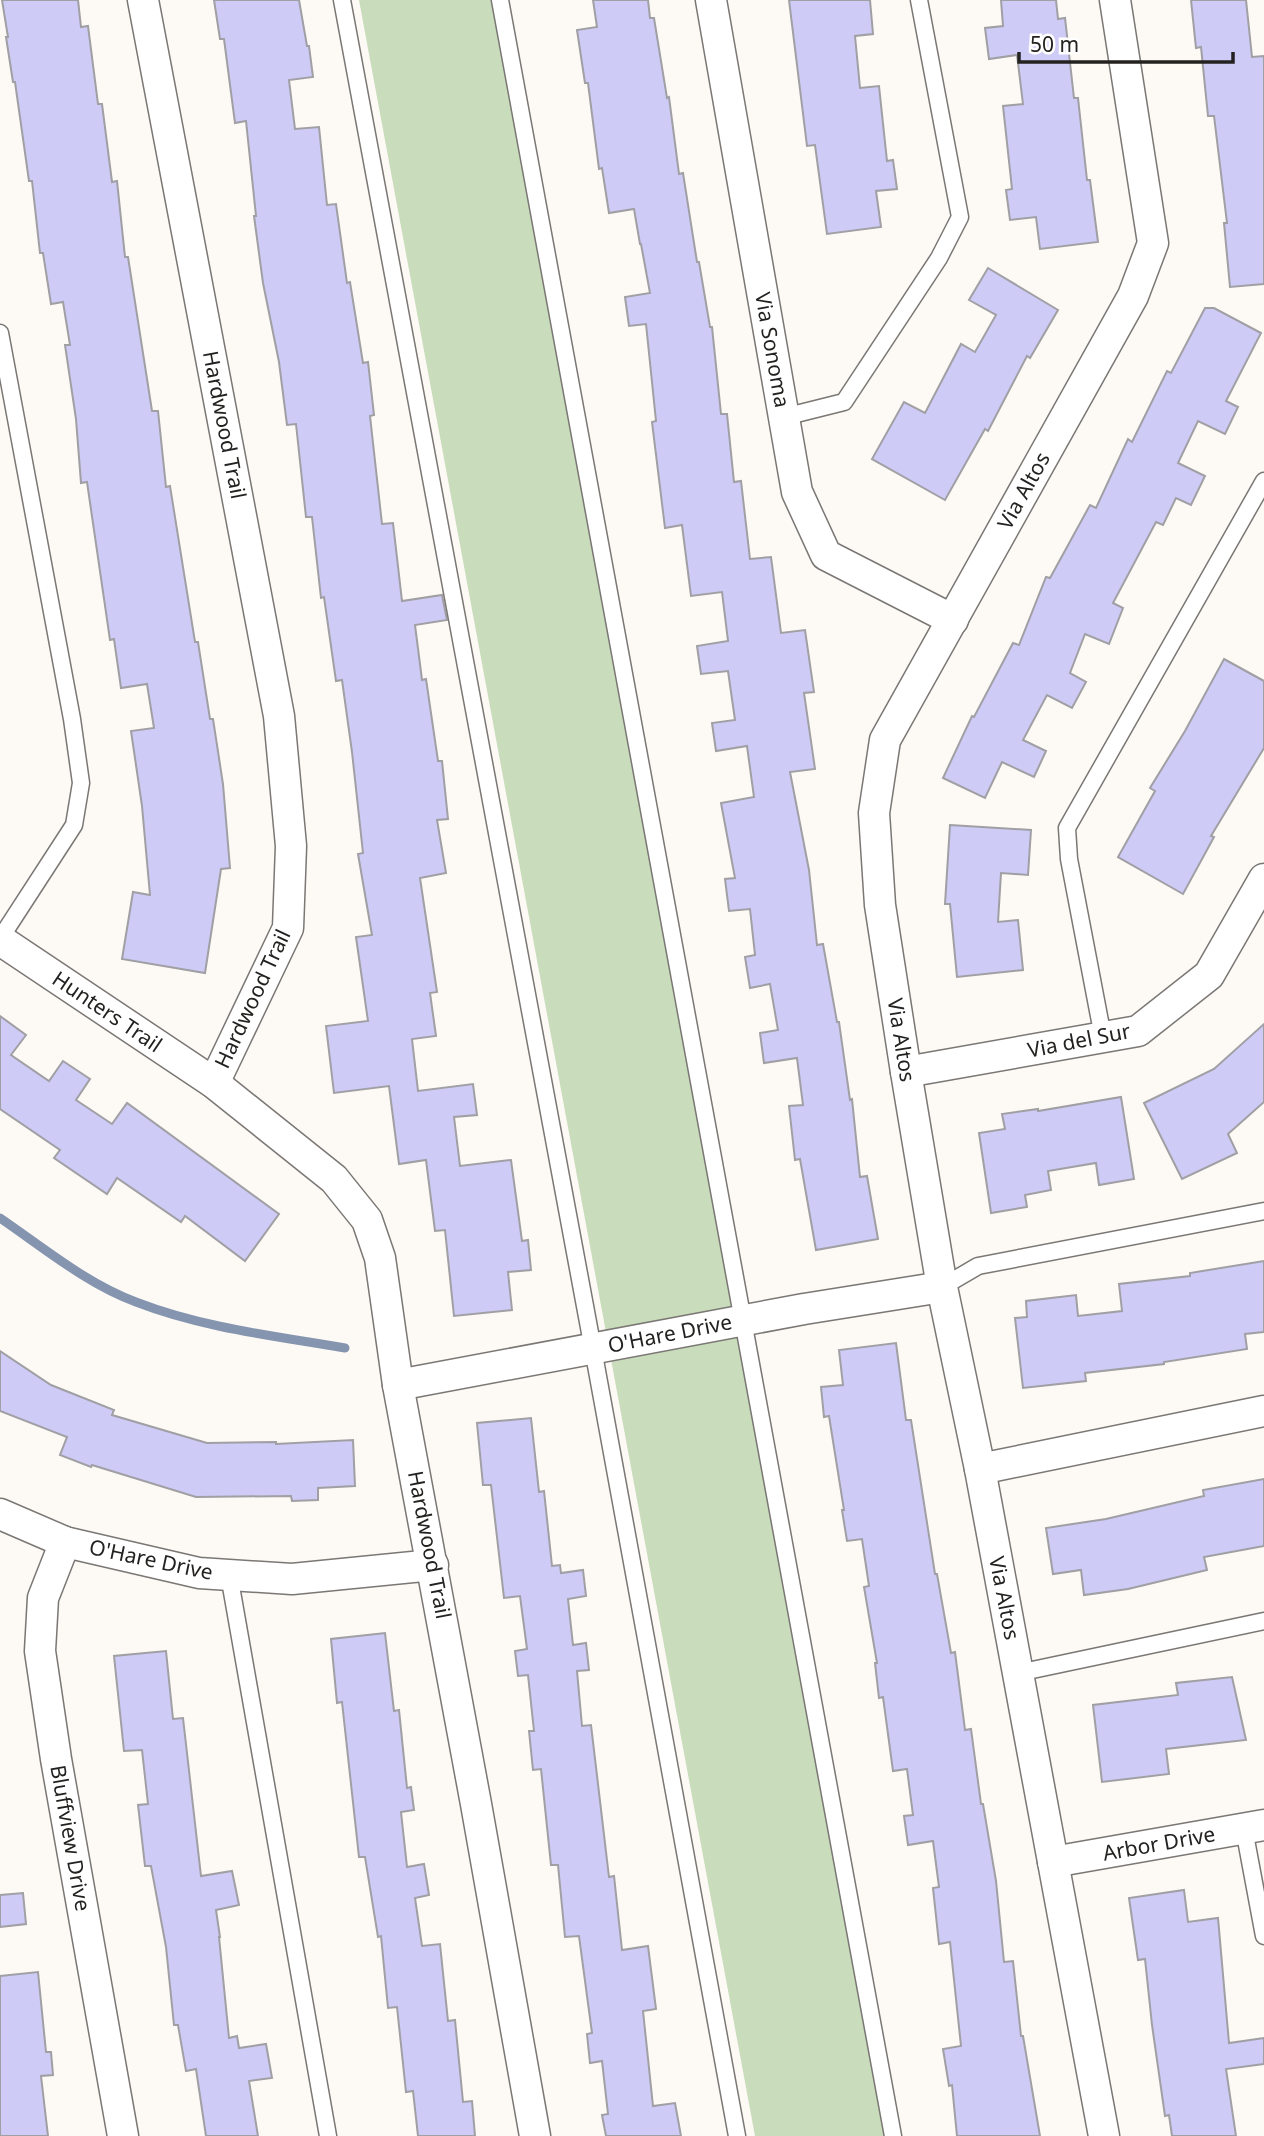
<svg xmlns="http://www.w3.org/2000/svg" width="1264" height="2136" font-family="'Noto Sans',sans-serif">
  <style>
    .green { fill: #c9dcbc }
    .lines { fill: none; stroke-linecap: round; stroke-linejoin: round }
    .stream { stroke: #8595af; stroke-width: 9 }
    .building { fill: #cecbf6; stroke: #a09fa4; stroke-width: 2 }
    .lane-casing { stroke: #7a7774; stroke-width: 19 }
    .street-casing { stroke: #7a7774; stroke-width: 33 }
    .lane { stroke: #fff; stroke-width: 16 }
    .street { stroke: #fff; stroke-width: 30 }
    .labels { text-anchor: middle; stroke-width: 6; stroke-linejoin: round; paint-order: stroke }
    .street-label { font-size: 21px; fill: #232220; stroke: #fff }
  </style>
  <rect width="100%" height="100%" fill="#fdf9f5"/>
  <path class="green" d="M359,0H493L888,2136H755Z"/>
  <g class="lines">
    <path class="stream" d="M0,1218C44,1248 87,1284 136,1302C203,1328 275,1336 345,1348"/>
  </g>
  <g class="building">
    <path d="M2,0H78L81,27L88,26L98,104H102L112,182L117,181L125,257H128L152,411H158L166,487L170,486L195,642H198L210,719H213L223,784L230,868L221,869L205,973L122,959L133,892L150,895L142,806L131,731L154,728L147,684L121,688L114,639L110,640L87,482L81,483L76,419L65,345H70L63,302L51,304L43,253H40L32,181H29L15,82H13L6,37H8Z"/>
    <path d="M214,0H299L307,46H309L313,77L289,80L295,129L319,127L327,205L336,204L347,283L350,282L363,363L368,362L374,415L370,416L382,524L393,523L402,601L442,595L447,620L415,625L422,680L426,679L438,761H442L448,819L437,820L446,873L420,878L437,992L430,993L436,1036L412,1039L418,1091L473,1084L477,1115L454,1117L460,1166L511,1160L522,1241L528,1240L531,1270L508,1272L512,1310L454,1316L445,1230L435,1231L426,1160L399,1164L389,1086L334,1093L326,1026L368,1021L356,937L372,935L358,854L363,853L352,752L342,680L336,681L324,597L321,598L312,517H306L296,424L287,425L279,362L263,283L254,216H256L246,121L235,123L224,39H220Z"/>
    <path d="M593,0H648L650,18H654L667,98L669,97L679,174L683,173L697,262H699L710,327H712L721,414H727L734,482L741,481L750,559L771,557L781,633L805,630L814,692L804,693L815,769L790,772L809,870L817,945L823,944L837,1022H839L850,1100L852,1099L860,1177L867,1176L878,1239L816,1250L800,1159L795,1160L789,1106L803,1105L797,1058L764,1063L760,1033L778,1030L770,984L750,988L745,957L755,955L750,909L729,911L725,879L735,878L721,803L754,797L747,746L716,751L712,723L735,720L728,671L701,674L697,646L728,641L722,592L691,596L682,525L665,528L652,422L656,421L646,324L629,326L625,297L650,293L641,244H640L634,209L609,213L602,168L599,169L588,83H585L577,30L597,27Z"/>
    <path d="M789,0H870L873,34L855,36L860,88L879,86L887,161L893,160L897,189L876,191L881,227L827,234L815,145L807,146Z"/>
    <path d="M1001,0H1056L1058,19L1065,18L1074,98H1078L1087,180H1090L1098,242L1040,249L1036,217L1010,220L1006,190L1012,189L1003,106L1023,104L1017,55L989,59L985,28L1003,26Z"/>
    <path d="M1191,0H1246L1252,57L1264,56V284L1230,287L1224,223H1227L1214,116H1208L1201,47L1196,48Z"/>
    <path d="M988,268L1058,310L1030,358L1027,356L988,431L985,429L945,500L872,459L904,402L925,413L961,344L975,352L996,315L969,300Z"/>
    <path d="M1205,308H1214L1261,333L1226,401L1238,407L1225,434L1198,421L1178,463L1205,476L1191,505L1176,498L1163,525L1156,522L1113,603L1123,608L1109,644L1085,634L1070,673L1086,682L1072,708L1047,695L1023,740L1046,751L1034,777L1002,762L985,798L943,778L972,716L974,717L1013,643L1019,645L1046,577L1050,578L1090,505L1096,508L1128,439L1132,442L1167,371L1171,373Z"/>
    <path d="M1224,659L1264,681V748L1211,836L1214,837L1183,894L1118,857L1155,791L1150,788L1185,731Z"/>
    <path d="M950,825L1031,830L1028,875L1001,873L998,922L1018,920L1023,970L957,977L950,904H945Z"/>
    <path d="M0,1016L26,1035L11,1055L49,1081L63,1061L90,1079L76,1100L112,1124L127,1103L279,1214L245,1261L185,1216L181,1222L117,1178L107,1194L54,1158L60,1150L0,1109Z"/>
    <path d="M1264,1024V1102L1228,1134L1237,1153L1182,1179L1144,1103L1214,1069Z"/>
    <path d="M1121,1097L1134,1179L1099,1185L1096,1163L1048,1171L1051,1190L1025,1195L1027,1207L991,1213L979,1133L1005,1129L1002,1114L1038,1109V1111Z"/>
    <path d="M1264,1261V1332L1245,1334L1247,1349L1164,1362V1364L1085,1373L1086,1381L1023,1388L1015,1318L1027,1317L1026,1301L1076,1295L1078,1316L1122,1311L1119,1284L1190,1276V1273Z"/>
    <path d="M896,1343L906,1420H911L935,1574H937L951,1653L955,1652L965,1730L971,1729L981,1804H983L996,1881L1004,1962L1013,1961L1021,2036H1023L1040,2136H957L952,2085L949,2086L943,2049L961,2046L950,1942L939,1944L933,1888L939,1887L933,1841L908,1845L904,1816L913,1815L907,1769L893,1771L883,1697L879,1698L875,1663H877L864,1587L869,1586L862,1539L847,1541L842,1510H844L829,1416L824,1417L821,1387L843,1385L839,1350Z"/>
    <path d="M0,1351L51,1385L114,1410L112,1415L207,1443L276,1442V1444L353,1440L355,1486L318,1488V1500L292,1501L291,1496L196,1497L92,1465L91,1467L60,1455L67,1437L0,1411Z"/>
    <path d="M531,1418L539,1492L544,1491L552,1566L560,1565L561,1573L583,1570L586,1596L568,1599L573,1645L586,1643L589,1670L577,1671L582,1726L591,1725L609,1877L614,1876L622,1950L648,1946L656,2009L643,2011L653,2106L675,2103L681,2136H606L602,2115L608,2114L602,2061L590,2063L587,2034L592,2033L579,1936L565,1937L558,1865H551L541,1769L533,1770L529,1731H534L528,1675L518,1676L515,1651L527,1649L520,1596L504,1598L491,1485H483L477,1423Z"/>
    <path d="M1264,1479V1546L1204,1557L1207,1570L1128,1589L1084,1595L1081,1570L1053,1574L1046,1528L1106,1519L1204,1496L1203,1490Z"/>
    <path d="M385,1633L394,1711L399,1710L407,1788L411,1787L414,1810L401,1812L407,1867L424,1864L429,1895L415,1898L422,1946L440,1944L448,2021L455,2020L463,2102L472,2101L475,2136H418L413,2091L406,2092L397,2007L388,2008L381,1936L378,1937L365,1857H359L342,1702L337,1703L331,1639Z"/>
    <path d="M166,1651L173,1719L183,1718L201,1876L232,1871L239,1905L216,1910L220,1937H219L229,2038L237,2036L239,2048L266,2044L272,2078L249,2081L258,2136H206L196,2069L186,2071L178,2025H174L166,1947L151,1866H145L138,1805L148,1804L142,1750L124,1751L114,1656Z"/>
    <path d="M1232,1677L1246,1740L1166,1749L1169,1774L1102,1782L1093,1705L1178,1695L1176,1683Z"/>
    <path d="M1184,1890L1188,1922L1218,1918L1229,2043L1264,2038V2064L1226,2069L1236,2136H1172L1169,2115L1165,2116L1152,2025L1145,1959L1138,1960L1129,1898Z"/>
    <path d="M23,1893L26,1924L0,1927V1895Z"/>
    <path d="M38,1972L46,2052H51L53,2075L41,2076L48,2136H0V1976Z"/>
  </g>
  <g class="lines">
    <g class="lane-casing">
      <g id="lane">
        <path d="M342,0L593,1349L737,2136"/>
        <path d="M500,0L893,2136"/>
        <path d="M0,333L72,719L81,783L74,825L0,939"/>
        <path d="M784,417L844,402L939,258L960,217L919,0"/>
        <path d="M1103,1037L1069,859L1067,828L1264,481"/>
        <path d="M942,1287L978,1266L1264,1211"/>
        <path d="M229,1575L328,2136"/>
        <path d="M1018,1673L1264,1621"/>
        <path d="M1244,1829L1264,1936"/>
      </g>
    </g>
    <g class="street-casing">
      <g id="street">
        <path d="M143,0L279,716L291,846L288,928L214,1083"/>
        <path d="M711,0L797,492L826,555L953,620"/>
        <path d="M0,940L214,1083L334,1179L367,1220L380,1258L398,1385L476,1804L535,2136"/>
        <path d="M906,1072L1138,1031L1209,975L1264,879"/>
        <path d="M398,1385L804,1309L942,1287"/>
        <path d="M980,1469L1264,1411"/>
        <path d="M0,1514L65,1542L199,1573L292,1579L433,1565"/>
        <path d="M65,1542L43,1598L40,1651L56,1759L123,2136"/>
        <path d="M1053,1862L1264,1825"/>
        <path d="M1104,2136L980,1469L942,1287L906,1072L880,905L874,813L885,740L1133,296L1153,243L1115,0"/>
      </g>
    </g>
    <use href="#lane" class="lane"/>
    <use href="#street" class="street"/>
  </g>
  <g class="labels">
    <g class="street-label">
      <text transform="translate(772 350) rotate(80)" y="7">Via Sonoma</text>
      <text transform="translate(224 425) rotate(79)" y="7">Hardwood Trail</text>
      <text transform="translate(1024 491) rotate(-61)" y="7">Via Altos</text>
      <text transform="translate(253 999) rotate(-65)" y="7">Hardwood Trail</text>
      <text transform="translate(107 1012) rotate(34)" y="7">Hunters Trail</text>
      <text transform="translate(901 1040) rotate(81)" y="7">Via Altos</text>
      <text transform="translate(1079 1041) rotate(-11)" y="7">Via del Sur</text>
      <text transform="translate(670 1334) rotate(-11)" y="7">O'Hare Drive</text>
      <text transform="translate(429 1545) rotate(79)" y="7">Hardwood Trail</text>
      <text transform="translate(151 1560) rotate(12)" y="7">O'Hare Drive</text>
      <text transform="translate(1004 1598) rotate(79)" y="7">Via Altos</text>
      <text transform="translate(70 1838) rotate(80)" y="7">Bluffview Drive</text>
      <text transform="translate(1159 1844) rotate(-10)" y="7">Arbor Drive</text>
    </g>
  </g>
  <path d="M1019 52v10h214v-10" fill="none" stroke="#232220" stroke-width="3.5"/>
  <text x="1030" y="52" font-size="21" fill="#232220" stroke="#ffffff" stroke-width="5" paint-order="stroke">50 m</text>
</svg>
